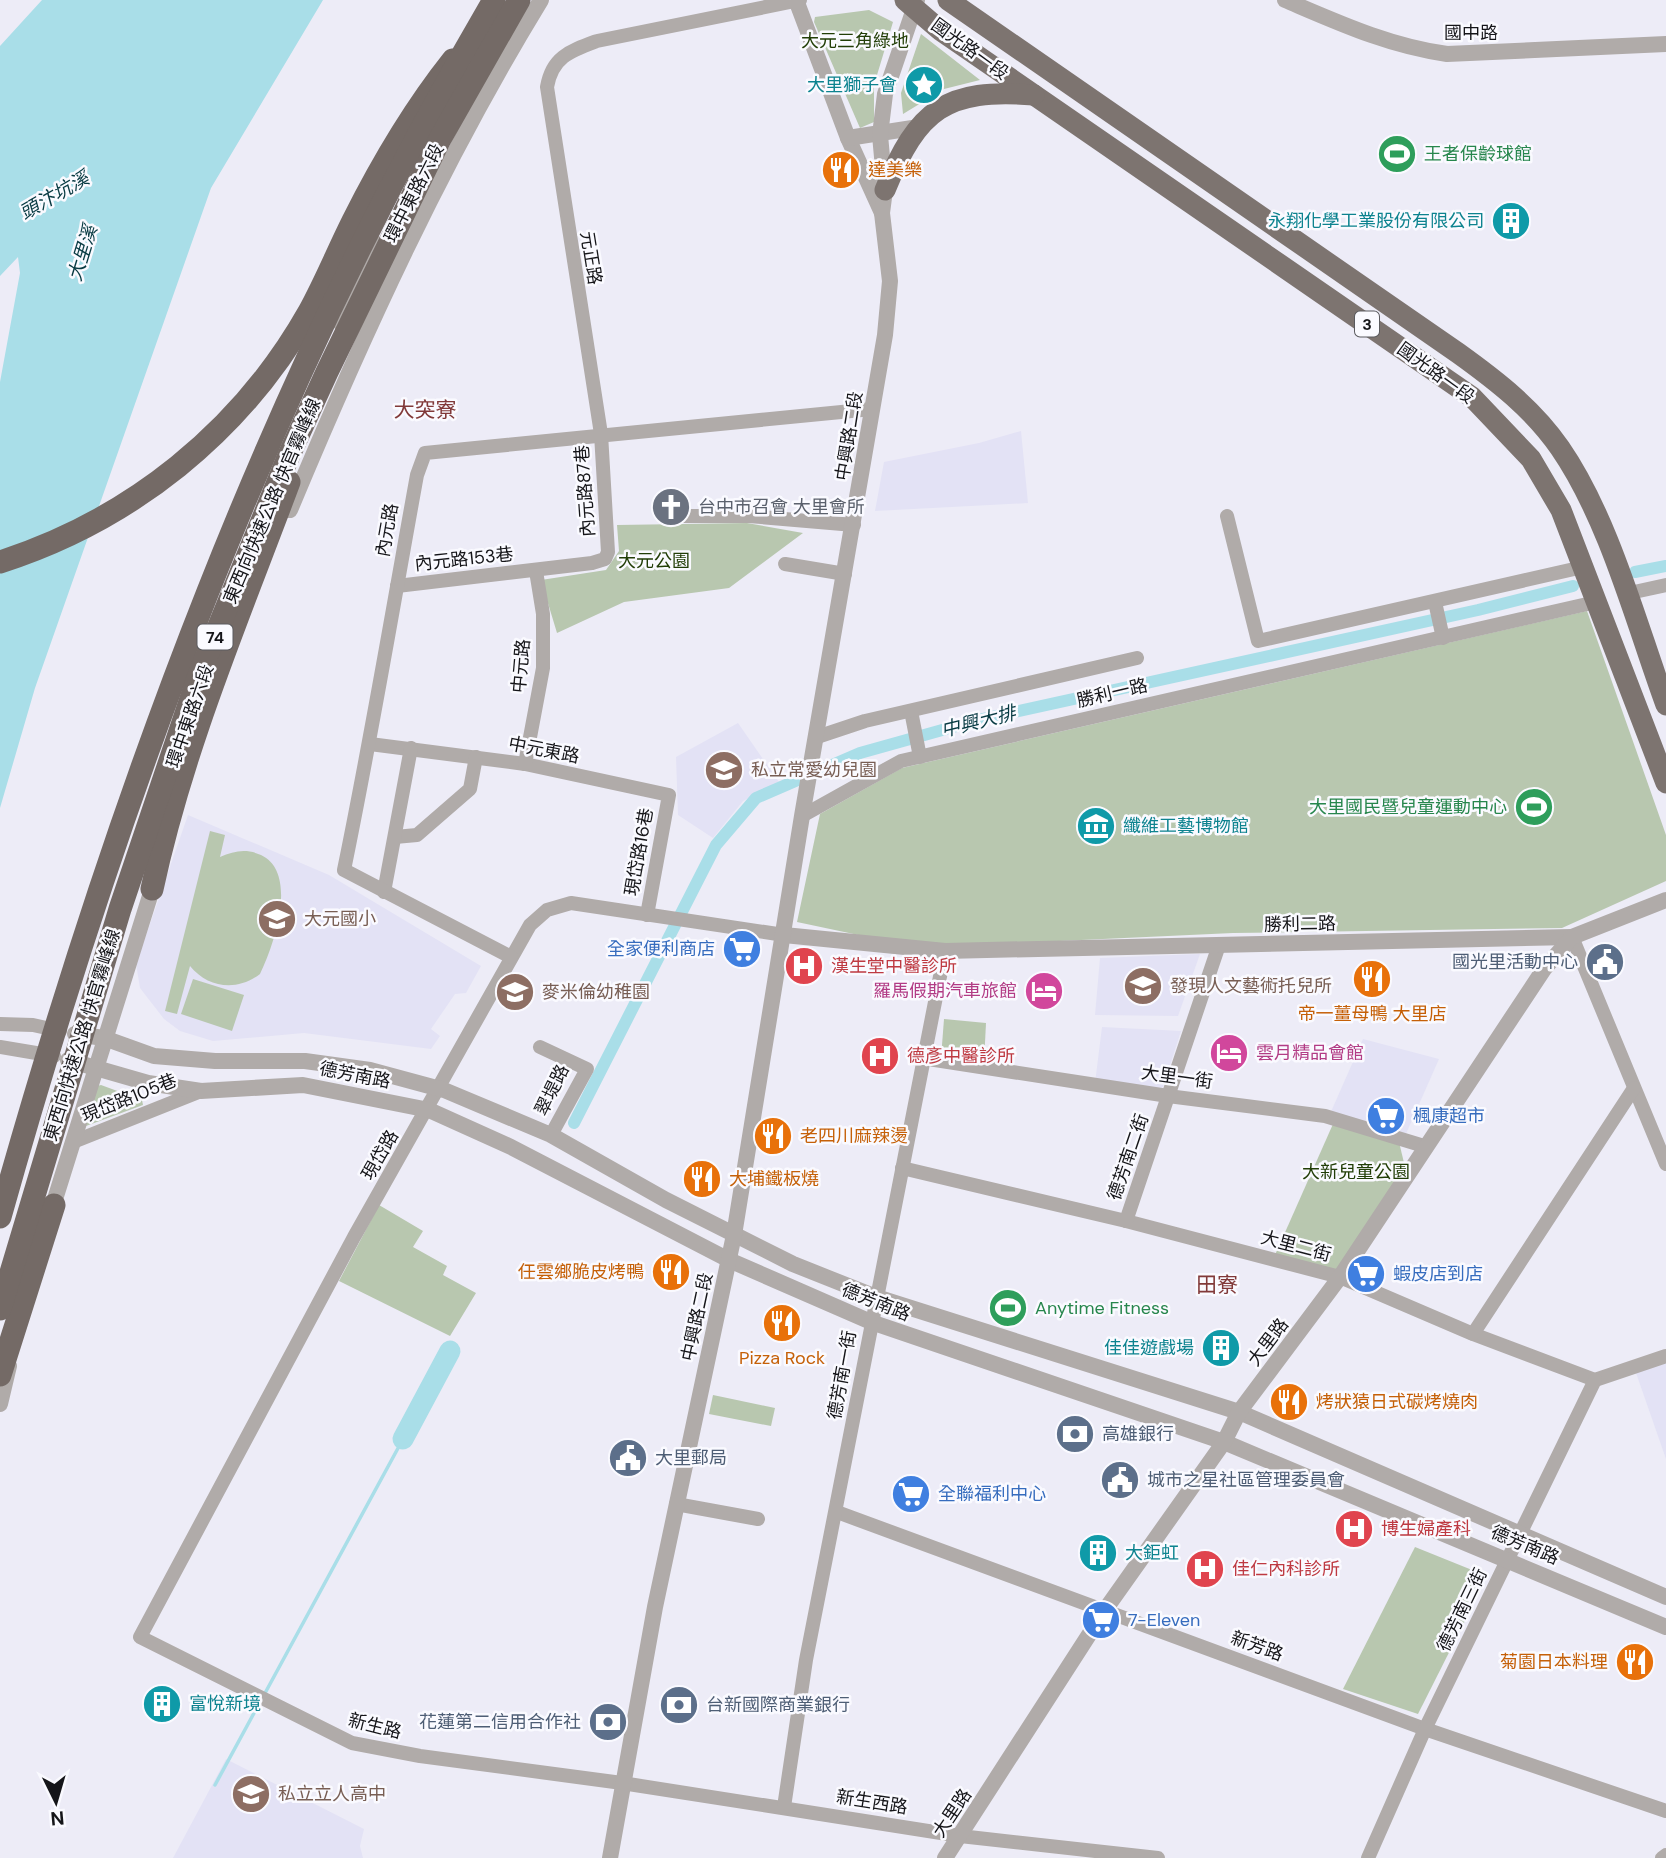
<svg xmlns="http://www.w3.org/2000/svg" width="1666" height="1858" font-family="'DM Sans','Noto Sans TC',sans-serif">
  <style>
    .built { fill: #e3e2f5 }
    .green { fill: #b8c7af }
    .water { fill: #a9dee8 }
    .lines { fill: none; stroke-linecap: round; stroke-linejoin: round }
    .stream { stroke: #a9dee8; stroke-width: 3.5 }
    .canal { stroke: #a9dee8; stroke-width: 12 }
    .river { stroke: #a9dee8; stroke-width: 21 }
    .minor { stroke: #b0aba9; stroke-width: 14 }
    .tertiary { stroke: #b0aba9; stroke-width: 16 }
    .primary { stroke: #7d7470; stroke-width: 21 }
    .trunk { stroke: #746a66; stroke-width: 23 }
    .trunk-bridge { stroke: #746a66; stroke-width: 23 }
    .labels { text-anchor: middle; stroke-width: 5; stroke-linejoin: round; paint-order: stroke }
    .shield { fill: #fafaff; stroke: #5a5a5e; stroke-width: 2 }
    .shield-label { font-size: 16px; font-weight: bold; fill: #151519 }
    .street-label { font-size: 18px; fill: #151519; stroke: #fafaff }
    .park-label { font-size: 18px; fill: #223e07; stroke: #fafaff }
    .culture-label { font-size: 18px; fill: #0d838f; stroke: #fafaff; text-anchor: end }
    .leisure-label { font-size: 18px; fill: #27864d; stroke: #fafaff; text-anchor: start }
    .food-label { font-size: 18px; fill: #c56008; stroke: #fafaff; text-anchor: start }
    .worship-label { font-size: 18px; fill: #5b616d; stroke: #fafaff; text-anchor: start }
    .education-label { font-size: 18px; fill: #785e54; stroke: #fafaff; text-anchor: start }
    .shop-label { font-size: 18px; fill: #366cbe; stroke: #fafaff; text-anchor: start }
    .service-label { font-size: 18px; fill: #4e5e75; stroke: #fafaff; text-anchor: start }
    .health-label { font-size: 18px; fill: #be3a42; stroke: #fafaff; text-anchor: start }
    .hotel-label { font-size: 18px; fill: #b23c85; stroke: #fafaff; text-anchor: end }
    .water-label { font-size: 19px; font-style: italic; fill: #073a42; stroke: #fafaff }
    .quarter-label { font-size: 21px; fill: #813939; stroke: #fafaff }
  </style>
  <rect width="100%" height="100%" fill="#edecf7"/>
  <g class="built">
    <path d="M1021,431L1028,503L875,511L884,462L979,443Z"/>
    <path d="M738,723L779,782L743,801L713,838L678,815L676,757Z"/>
    <path d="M188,815L329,875L481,966L466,993L455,994L431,1029L440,1036L431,1049L304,1033L213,1041L180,1031L164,1019L140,988L136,964Z"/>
    <path d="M1200,954L1178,1016L1095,1015L1100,958Z"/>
    <path d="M1102,1027L1181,1031L1163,1087L1158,1091L1095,1083Z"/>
    <path d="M1363,1039L1439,1059L1405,1136L1330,1114Z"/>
    <path d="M1666,1359V1459L1635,1370Z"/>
    <path d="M226,1759L364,1829L360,1846L363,1858H173Z"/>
  </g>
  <g class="green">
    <path d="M869,10L893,22L874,85V122L860,128L814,22L815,17Z"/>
    <path d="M921,34L980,80L944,89L903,114L901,93Z"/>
    <path d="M747,523L803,533L729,588L624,602L557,633L541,580L606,570L619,551L617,525Z"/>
    <path d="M1587,611L1666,835V881L1562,928L1233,933L948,946L882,940L797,922L820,814L902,768Z"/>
    <path d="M210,831L225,835L220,857C234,851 246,848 261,855C299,873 274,945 260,974C237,992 208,988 190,966L177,1014L165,1011Z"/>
    <path d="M193,979L244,995L232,1031L181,1014Z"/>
    <path d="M944,1019L986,1023L984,1062L941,1058Z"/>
    <path d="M101,1085L142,1100L143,1105L86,1126L97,1086Z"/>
    <path d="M1333,1124L1399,1142L1405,1167L1338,1273L1275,1255Z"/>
    <path d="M379,1205L423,1231L413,1247L447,1266L443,1275L476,1293L450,1336L339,1281Z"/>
    <path d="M713,1395L775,1408L771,1426L709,1414Z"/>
    <path d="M1415,1547L1482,1574L1484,1583L1418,1714L1343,1689Z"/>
  </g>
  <path class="water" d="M42,0H323L211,188L35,688L0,808V382L20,273L18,257L0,276V46Z"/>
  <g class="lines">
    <g class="stream">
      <path d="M264,1695L403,1439"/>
      <path d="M215,1785L260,1702"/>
    </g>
    <g class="canal">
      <path d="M1635,572L1666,566"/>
      <path d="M574,1123L716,845L756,798L860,753L978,720L1478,610L1573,586"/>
    </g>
    <path class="river" d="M403,1439L450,1351"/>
    <g class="minor">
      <path d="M666,516H749L854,525"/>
      <path d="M1227,516L1258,641L1583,567"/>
      <path d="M785,564L845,574"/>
      <path d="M397,586L592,563L605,559L608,552L601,434L547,87C552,57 570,51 597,41L800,0"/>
      <path d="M1625,594L1666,585"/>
      <path d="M1435,602L1443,638"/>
      <path d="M911,711L920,757"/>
      <path d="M817,737L865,721L1137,658"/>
      <path d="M370,744L525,764L669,795L647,915"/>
      <path d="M525,764L543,668V614L536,571"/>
      <path d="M802,816L901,761L1596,602"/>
      <path d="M395,837L417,835L470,789L476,757"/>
      <path d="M384,892L411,748"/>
      <path d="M784,935L571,903L547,910L530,925L354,1237L140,1637L352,1743L420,1756L622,1783L960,1836L1158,1858"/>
      <path d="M1572,937L1666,1164"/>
      <path d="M511,957L344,870C371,739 393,607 417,475L425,453L872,409"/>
      <path d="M0,1024L33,1025L60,1031"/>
      <path d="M0,1047L54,1056"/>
      <path d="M540,1047L587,1069L551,1135"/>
      <path d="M922,1058L1168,1096L1325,1116L1424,1146"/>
      <path d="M73,1142L201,1091"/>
      <path d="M902,1168L1126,1221L1340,1277L1473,1334L1595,1380L1666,1356"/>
      <path d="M1126,1221L1219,945"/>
      <path d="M1473,1334L1634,1088"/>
      <path d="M676,1504L758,1519"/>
      <path d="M837,1512L1425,1729L1666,1811"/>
      <path d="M784,1807L806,1660L945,951"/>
      <path d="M1368,1858L1425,1729L1595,1380"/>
      <path d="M1662,1858L1666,1855"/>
    </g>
    <g class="tertiary">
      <path d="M796,0L848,138L882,213"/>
      <path d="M1285,0C1339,23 1389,46 1447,54L1666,44"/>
      <path d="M848,138L919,127"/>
      <path d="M339,322L375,243"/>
      <path d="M290,510C363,335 442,162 541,0"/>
      <path d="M784,935L945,951L1572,937"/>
      <path d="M75,1034L104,1038L154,1056L215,1061H305L370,1070L444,1090L551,1135L666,1200L793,1264L876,1297L1239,1412L1666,1597"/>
      <path d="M68,1060L148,1083L201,1091L303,1085L429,1110L511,1147L729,1260L871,1322L1224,1442L1666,1627"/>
      <path d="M51,1212L155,880"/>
      <path d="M0,1404L9,1366"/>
      <path d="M610,1858L655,1607L734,1235L802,816L885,335L890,281L882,213L885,190L880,135L885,94L917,0"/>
      <path d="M945,1858L1105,1610L1224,1442L1239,1412L1340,1277L1544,969L1572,937L1666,900"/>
    </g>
    <g class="primary">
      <path d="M905,0L940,30L1472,397L1531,459L1561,510L1666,783"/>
      <path d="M948,0L1458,353C1497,381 1533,409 1560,448C1609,519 1636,623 1666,705"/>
      <path d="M885,190C918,109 946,88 1034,95"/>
    </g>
    <g class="trunk">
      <path d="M0,562C131,520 241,432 309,312C325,283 338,251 353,221C381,165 414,109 453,60"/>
      <path d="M152,889C182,749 239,616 289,482"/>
      <path d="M0,1375L54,1205"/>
    </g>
    <g class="trunk-bridge">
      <path d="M0,1217C118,796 271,378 494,0"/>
      <path d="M0,1309L120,909L199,675L289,455L327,372L440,139L519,0"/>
    </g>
  </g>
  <defs>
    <g id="sight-disc" transform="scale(2.0125)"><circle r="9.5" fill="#0f9aa8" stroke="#fafaff"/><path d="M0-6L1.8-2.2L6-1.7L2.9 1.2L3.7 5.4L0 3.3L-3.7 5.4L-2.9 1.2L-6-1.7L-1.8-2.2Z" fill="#fff"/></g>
    <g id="stadium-disc" transform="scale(2.0125)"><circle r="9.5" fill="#2e9e5b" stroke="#fafaff"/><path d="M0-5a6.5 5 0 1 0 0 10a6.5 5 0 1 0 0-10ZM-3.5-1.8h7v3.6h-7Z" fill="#fff"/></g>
    <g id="restaurant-disc" transform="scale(2.0125)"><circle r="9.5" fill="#e8710a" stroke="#fafaff"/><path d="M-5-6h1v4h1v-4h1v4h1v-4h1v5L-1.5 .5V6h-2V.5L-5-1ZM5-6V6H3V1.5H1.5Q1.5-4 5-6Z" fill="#fff"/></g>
    <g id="building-disc" transform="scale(2.0125)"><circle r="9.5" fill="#0f9aa8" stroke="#fafaff"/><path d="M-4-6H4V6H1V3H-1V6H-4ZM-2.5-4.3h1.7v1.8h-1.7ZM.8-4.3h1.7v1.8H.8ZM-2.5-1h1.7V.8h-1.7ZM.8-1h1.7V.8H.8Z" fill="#fff"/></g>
    <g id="church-disc" transform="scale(2.0125)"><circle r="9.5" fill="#6b7280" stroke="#fafaff"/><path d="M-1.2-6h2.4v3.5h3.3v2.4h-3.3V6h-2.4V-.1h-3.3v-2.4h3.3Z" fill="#fff"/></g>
    <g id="school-disc" transform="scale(2.0125)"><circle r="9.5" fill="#8d6e63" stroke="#fafaff"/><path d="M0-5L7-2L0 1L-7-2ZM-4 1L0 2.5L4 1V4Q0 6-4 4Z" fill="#fff"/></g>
    <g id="museum-disc" transform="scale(2.0125)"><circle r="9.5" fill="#0f9aa8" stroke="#fafaff"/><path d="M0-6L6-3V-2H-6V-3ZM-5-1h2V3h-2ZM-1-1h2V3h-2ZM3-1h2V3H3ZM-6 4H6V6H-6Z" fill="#fff"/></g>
    <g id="supermarket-disc" transform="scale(2.0125)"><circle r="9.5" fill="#3f7fe0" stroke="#fafaff"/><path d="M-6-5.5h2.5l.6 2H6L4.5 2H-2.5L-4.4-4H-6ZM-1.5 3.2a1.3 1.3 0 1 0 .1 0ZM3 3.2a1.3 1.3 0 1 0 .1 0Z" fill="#fff"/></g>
    <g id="civic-disc" transform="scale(2.0125)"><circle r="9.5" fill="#5c6f8a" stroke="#fafaff"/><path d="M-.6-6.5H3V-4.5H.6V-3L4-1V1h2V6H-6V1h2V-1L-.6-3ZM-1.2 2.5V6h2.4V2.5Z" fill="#fff"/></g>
    <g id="hospital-disc" transform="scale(2.0125)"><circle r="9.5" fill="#e0444e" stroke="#fafaff"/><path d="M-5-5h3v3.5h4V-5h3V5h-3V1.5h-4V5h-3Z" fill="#fff"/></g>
    <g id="hotel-disc" transform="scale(2.0125)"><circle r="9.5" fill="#d1479c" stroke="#fafaff"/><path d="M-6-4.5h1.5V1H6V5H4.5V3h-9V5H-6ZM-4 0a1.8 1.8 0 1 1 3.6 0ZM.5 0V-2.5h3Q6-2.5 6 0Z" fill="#fff"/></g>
    <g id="bank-disc" transform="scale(2.0125)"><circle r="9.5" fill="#5c6f8a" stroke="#fafaff"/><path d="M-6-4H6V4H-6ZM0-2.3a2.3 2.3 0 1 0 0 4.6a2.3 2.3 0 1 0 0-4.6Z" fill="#fff"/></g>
  </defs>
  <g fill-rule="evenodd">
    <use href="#sight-disc" x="924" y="85"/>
    <use href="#stadium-disc" x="1397" y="154"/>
    <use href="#restaurant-disc" x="841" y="170"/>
    <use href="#building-disc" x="1511" y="221"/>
    <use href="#church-disc" x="671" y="507"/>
    <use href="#school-disc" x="724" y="770"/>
    <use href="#stadium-disc" x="1534" y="807"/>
    <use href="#museum-disc" x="1096" y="826"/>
    <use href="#school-disc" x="277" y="919"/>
    <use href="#supermarket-disc" x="742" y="949"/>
    <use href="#civic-disc" x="1605" y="962"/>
    <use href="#hospital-disc" x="804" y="966"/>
    <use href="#restaurant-disc" x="1372" y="979"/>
    <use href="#school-disc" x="1143" y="986"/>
    <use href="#hotel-disc" x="1044" y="991"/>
    <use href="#school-disc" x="515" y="992"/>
    <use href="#hotel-disc" x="1229" y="1053"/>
    <use href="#hospital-disc" x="880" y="1056"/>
    <use href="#supermarket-disc" x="1386" y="1116"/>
    <use href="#restaurant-disc" x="773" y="1136"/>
    <use href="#restaurant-disc" x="702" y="1179"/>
    <use href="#restaurant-disc" x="671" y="1272"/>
    <use href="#supermarket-disc" x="1366" y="1274"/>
    <use href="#stadium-disc" x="1008" y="1308"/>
    <use href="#restaurant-disc" x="782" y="1323"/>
    <use href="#building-disc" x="1221" y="1348"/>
    <use href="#restaurant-disc" x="1289" y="1402"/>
    <use href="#bank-disc" x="1075" y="1434"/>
    <use href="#civic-disc" x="628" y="1458"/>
    <use href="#civic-disc" x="1120" y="1480"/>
    <use href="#supermarket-disc" x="911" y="1494"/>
    <use href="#hospital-disc" x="1354" y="1529"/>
    <use href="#building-disc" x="1098" y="1553"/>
    <use href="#hospital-disc" x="1205" y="1569"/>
    <use href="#supermarket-disc" x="1101" y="1620"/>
    <use href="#restaurant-disc" x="1635" y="1662"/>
    <use href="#building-disc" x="162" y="1704"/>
    <use href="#bank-disc" x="679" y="1705"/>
    <use href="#bank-disc" x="608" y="1722"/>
    <use href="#school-disc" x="251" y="1794"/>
  </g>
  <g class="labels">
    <g class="shield">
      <rect x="1355" y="311.5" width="24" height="25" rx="5"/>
      <rect x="197.5" y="624.5" width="35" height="25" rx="5"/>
    </g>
    <g class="shield-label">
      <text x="1367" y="330">3</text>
      <text x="215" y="643">74</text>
    </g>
    <g class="street-label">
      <text x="1471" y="39">國中路</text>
      <text transform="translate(970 49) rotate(36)" y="6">國光路一段</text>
      <text transform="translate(414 193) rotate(-63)" y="6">環中東路六段</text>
      <text transform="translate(591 258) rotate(81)" y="6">元正路</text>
      <text transform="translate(1436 373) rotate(36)" y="6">國光路一段</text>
      <text transform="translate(849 436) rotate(-81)" y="6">中興路二段</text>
      <text transform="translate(585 491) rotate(-94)" y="6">內元路87巷</text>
      <text transform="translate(272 501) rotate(-67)" y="6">東西向快速公路 快官霧峰線</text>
      <text transform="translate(387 530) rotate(-80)" y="6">內元路</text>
      <text transform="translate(464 559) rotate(-6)" y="6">內元路153巷</text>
      <text transform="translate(521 666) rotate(-85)" y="6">中元路</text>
      <text transform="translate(1112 693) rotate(-13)" y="6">勝利一路</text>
      <text transform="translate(190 716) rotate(-71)" y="6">環中東路六段</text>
      <text transform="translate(544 750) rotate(11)" y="6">中元東路</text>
      <text transform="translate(639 852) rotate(-80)" y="6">現岱路16巷</text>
      <text transform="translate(1300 924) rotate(-1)" y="6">勝利二路</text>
      <text transform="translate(82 1035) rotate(-73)" y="6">東西向快速公路 快官霧峰線</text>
      <text transform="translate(355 1075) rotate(11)" y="6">德芳南路</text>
      <text transform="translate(1177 1077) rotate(8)" y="6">大里一街</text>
      <text transform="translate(552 1090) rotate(-64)" y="6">翠堤路</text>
      <text transform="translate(129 1098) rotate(-22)" y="6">現岱路105巷</text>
      <text transform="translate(380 1155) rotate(-60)" y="6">現岱路</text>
      <text transform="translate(1128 1157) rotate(-71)" y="6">德芳南二街</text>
      <text transform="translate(1296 1246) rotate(15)" y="6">大里二街</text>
      <text transform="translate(876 1302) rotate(22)" y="6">德芳南路</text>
      <text transform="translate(697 1317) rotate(-78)" y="6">中興路二段</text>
      <text transform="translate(1268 1342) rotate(-53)" y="6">大里路</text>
      <text transform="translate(842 1375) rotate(-80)" y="6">德芳南一街</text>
      <text transform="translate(1525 1545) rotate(23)" y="6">德芳南路</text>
      <text transform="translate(1462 1610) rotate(-64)" y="6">德芳南三街</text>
      <text transform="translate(1257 1646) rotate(20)" y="6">新芳路</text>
      <text transform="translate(375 1726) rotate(14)" y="6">新生路</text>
      <text transform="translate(872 1802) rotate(9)" y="6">新生西路</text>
      <text transform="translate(952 1813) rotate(-56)" y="6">大里路</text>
    </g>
    <g class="park-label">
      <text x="855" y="47">大元三角綠地</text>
      <text x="654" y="567">大元公園</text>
      <text x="1356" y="1178">大新兒童公園</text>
    </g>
    <g class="culture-label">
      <text x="897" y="91">大里獅子會</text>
      <text x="1484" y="227">永翔化學工業股份有限公司</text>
      <text x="1123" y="832" text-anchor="start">纖維工藝博物館</text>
      <text x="1194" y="1354">佳佳遊戲場</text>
      <text x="1125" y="1559" text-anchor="start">大鉅虹</text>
      <text x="189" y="1710" text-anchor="start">富悅新境</text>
    </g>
    <g class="leisure-label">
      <text x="1424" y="160">王者保齡球館</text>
      <text x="1507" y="813" text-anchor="end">大里國民暨兒童運動中心</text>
      <text x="1035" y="1314">Anytime Fitness</text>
    </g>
    <g class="food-label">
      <text x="868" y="176">達美樂</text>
      <text x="1372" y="1020" text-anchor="middle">帝一薑母鴨 大里店</text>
      <text x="800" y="1142">老四川麻辣燙</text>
      <text x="729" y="1185">大埔鐵板燒</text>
      <text x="644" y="1278" text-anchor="end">任雲鄉脆皮烤鴨</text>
      <text x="782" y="1364" text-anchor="middle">Pizza Rock</text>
      <text x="1316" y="1408">烤狀猿日式碳烤燒肉</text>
      <text x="1608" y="1668" text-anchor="end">菊園日本料理</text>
    </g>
    <g class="worship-label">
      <text x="698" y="513">台中市召會 大里會所</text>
    </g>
    <g class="education-label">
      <text x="751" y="776">私立常愛幼兒園</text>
      <text x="304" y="925">大元國小</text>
      <text x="1170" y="992">發現人文藝術托兒所</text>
      <text x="542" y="998">麥米倫幼稚園</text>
      <text x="278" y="1800">私立立人高中</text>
    </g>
    <g class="shop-label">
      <text x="715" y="955" text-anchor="end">全家便利商店</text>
      <text x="1413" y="1122">楓康超市</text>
      <text x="1393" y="1280">蝦皮店到店</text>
      <text x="938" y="1500">全聯福利中心</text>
      <text x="1128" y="1626">7-Eleven</text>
    </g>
    <g class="service-label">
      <text x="1578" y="968" text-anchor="end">國光里活動中心</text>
      <text x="1102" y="1440">高雄銀行</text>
      <text x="655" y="1464">大里郵局</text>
      <text x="1147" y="1486">城市之星社區管理委員會</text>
      <text x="706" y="1711">台新國際商業銀行</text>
      <text x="581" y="1728" text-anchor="end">花蓮第二信用合作社</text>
    </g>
    <g class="health-label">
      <text x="831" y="972">漢生堂中醫診所</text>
      <text x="907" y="1062">德彥中醫診所</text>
      <text x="1381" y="1535">博生婦產科</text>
      <text x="1232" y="1575">佳仁內科診所</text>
    </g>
    <g class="hotel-label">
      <text x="1017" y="997">羅馬假期汽車旅館</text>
      <text x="1256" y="1059" text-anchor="start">雲月精品會館</text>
    </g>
    <g class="water-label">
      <text transform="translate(54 195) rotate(-30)" y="7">頭汴坑溪</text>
      <text transform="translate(82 253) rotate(-73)" y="7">大里溪</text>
      <text transform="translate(978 721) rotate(-14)" y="7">中興大排</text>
    </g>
    <g class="quarter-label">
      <text x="425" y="417">大突寮</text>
      <text x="1217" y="1292">田寮</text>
    </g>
  </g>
  <g transform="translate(56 1802) rotate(175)" stroke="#fafaff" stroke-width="5" paint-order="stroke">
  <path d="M0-5L12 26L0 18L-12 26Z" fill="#151519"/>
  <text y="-10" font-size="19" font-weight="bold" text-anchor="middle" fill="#151519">N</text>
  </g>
</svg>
